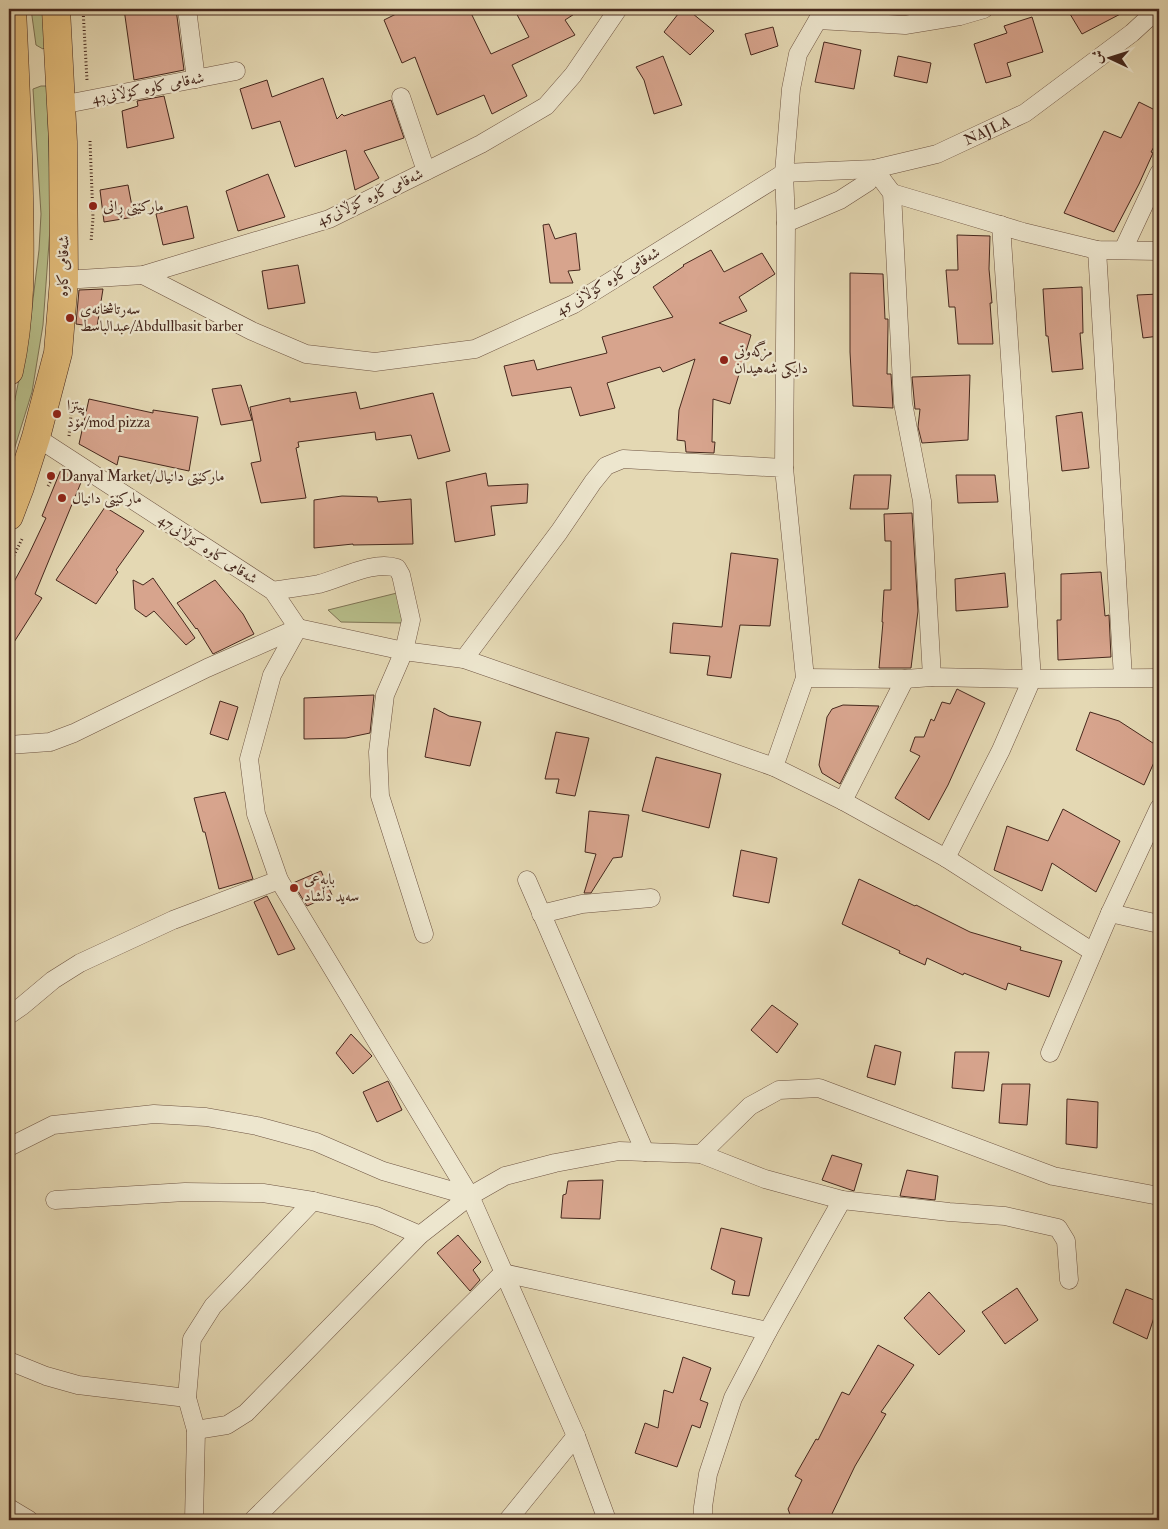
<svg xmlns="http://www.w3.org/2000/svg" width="1168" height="1529" font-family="'IM FELL Double Pica',Amiri,serif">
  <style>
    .green { fill: #b7be8a; stroke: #7e7354 }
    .building { fill: #d7a48d; stroke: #46281d }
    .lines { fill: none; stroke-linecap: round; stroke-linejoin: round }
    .minor-casing { stroke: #6e5442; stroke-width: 19 }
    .primary-casing { stroke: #46281d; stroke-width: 29 }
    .path { stroke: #46281d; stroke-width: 3; stroke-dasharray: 1 2.5; stroke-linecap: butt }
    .minor { stroke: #ede6ce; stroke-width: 18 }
    .primary { stroke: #e2bc7a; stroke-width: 28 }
    .poi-dot { fill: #8f2418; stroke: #ede6ce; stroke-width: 2 }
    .labels { text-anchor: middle; stroke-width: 4.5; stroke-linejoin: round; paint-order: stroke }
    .street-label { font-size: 15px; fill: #46281d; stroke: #ede6ce }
    .poi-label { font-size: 15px; fill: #46281d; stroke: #ede6ce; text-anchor: start }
  </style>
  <rect width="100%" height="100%" fill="#e4d8b3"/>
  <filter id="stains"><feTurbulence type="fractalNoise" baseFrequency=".004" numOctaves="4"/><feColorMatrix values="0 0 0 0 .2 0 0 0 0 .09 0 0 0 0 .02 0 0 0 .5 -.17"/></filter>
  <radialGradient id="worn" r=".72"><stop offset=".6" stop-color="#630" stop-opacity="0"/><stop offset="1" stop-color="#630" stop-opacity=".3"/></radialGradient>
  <g class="green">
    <path d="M31,9H44L47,45L43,49L36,45Z"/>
    <path d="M41,86H47L51,215L43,325L32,392L9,466V429L30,324L39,250L41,214L33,89Z"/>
    <path d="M401,592L405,614L401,623L341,622L328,610Z"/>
  </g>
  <g class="building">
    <path d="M124,9H176L184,70L134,80Z"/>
    <path d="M406,9H469L491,54L529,37L514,9H582L565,20L575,35L512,65L527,96L492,114L484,95L437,115L415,57L402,63L384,20Z"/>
    <path d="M682,9H687L714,31L690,55L664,32Z"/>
    <path d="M1067,9H1130L1082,34Z"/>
    <path d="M1032,17L1043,52L1007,63L1011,76L986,83L974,44L1007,33L1004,26Z"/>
    <path d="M773,27L778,46L751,55L745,34Z"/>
    <path d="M824,42L861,50L854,89L815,82Z"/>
    <path d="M663,56L682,105L654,114L644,80L636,67Z"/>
    <path d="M898,56L931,63L927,83L894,76Z"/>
    <path d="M323,78L337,119L342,114L344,116L391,100L404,138L364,151L379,178L355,190L346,150L295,167L280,121L252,129L240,89L267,80L272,97Z"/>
    <path d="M164,96L174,138L127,148L122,111L138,106L137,101Z"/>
    <path d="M1139,102L1159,112V138L1151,152L1153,153L1139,184L1114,232L1064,213L1104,131L1121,138Z"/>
    <path d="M268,174L285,217L238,231L226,191Z"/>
    <path d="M128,185L134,217L104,222L100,190Z"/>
    <path d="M187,206L194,238L163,245L156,214Z"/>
    <path d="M549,224L555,239L576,233L580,270L568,271L573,283H550L543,225Z"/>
    <path d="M957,235L990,236L989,269L992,303H990L993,344H958L955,307H949L946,270H958Z"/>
    <path d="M711,250L724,272L762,253L775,274L739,297L747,311L719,323L751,335L730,404L713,399L712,442H715L714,453L686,452L685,441L677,440L679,410L695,359L663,372L660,367L607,383L615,408L580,416L571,387L512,396L504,366L534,360L537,370L607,353L602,337L673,317L653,287L684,266L683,265Z"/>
    <path d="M298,265L305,303L268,309L262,271Z"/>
    <path d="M850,273L883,274L885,319H888V326L887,374H891L893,408L853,406L850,352Z"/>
    <path d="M1082,287L1083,333H1080L1083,369L1052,372L1048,336H1046L1043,289Z"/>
    <path d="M103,289L97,327L76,324L79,290Z"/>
    <path d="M1159,294V336L1143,338L1137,295Z"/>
    <path d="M970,375L968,440L922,443L918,427L920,409H915L912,377Z"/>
    <path d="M241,385L252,420L221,425L212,389Z"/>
    <path d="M356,392L360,409L433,393L450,451L418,459L411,435L376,440L375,432L298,442L299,447L296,448L306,498L261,503L251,463L261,461L250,407L290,398V402Z"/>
    <path d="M89,399L153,413V410L198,417L189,471L119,456L117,465L79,444Z"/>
    <path d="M1082,412L1089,468L1062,471L1056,416Z"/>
    <path d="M62,467L82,480L35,594L42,598L9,650V591L28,556L46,518L42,516Z"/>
    <path d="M486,473L488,486L528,484L527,503L491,506L495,535L455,542L446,482Z"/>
    <path d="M854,475H891L888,509H850Z"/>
    <path d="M956,475H995L998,502L958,503Z"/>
    <path d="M342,496L377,497L378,502L411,499L413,544L353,545V544L314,548V500Z"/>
    <path d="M105,507L144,531L116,570L118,572L96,604L56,580Z"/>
    <path d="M912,513L918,611L911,668H879L883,622H882L884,590H891V541H885L884,514Z"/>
    <path d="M731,553L778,559L770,626L740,625L731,678L707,675L710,656L670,653L673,623L722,627Z"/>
    <path d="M1101,572L1105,616L1109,615L1111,657L1058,660L1057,620H1061V574Z"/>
    <path d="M1005,573L1008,607L956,611L955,579Z"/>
    <path d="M153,578L195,638L186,645L154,611L146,617L135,609L133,580L143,585Z"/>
    <path d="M215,580L243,614L254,634L213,654L197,628L196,629L177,603Z"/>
    <path d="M957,689L985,703L948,785L929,820L895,798L920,756L910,751L915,737H924L931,719L934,721L942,702L950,704Z"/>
    <path d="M374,695L370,733L346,738L304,739V698Z"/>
    <path d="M220,701L238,707L228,740L210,734Z"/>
    <path d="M843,705L879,706L840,784L822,773L819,765L827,717L832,709Z"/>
    <path d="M434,708L449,716L481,722L470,766L425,757Z"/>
    <path d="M1090,712L1119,721L1159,747V751L1144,785L1076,750Z"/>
    <path d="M556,732L589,738L575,796L556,793L559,779H545Z"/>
    <path d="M656,757L721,774L709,828L642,811Z"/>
    <path d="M225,792L253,879L219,889L205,832H203L194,798Z"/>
    <path d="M1063,809L1120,841L1096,892L1052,863L1042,891L994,870L1007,826L1048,841Z"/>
    <path d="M589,811L629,815L622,857L613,858L591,893H584L596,854L585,852Z"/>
    <path d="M741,850L777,858L769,903L733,896Z"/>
    <path d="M321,871L332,895L307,906L293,883Z"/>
    <path d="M859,879L915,906L916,905L970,932L1021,947L1020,950L1062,961L1049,997L1008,983L1006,990L964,973L963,975L927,958L925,965L899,953L900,951L842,924Z"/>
    <path d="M267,896L295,949L278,955L254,902Z"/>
    <path d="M772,1005L798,1024L777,1053L751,1030Z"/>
    <path d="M351,1034L372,1056L353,1074L336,1053Z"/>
    <path d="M875,1045L901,1052L895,1085L867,1077Z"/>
    <path d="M955,1052H989L984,1091L952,1088Z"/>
    <path d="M388,1081L402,1110L377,1122L363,1092Z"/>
    <path d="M1002,1084H1030L1027,1125L999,1123Z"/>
    <path d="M1067,1099L1098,1102L1097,1148L1066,1144Z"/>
    <path d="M832,1155L862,1164L854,1191L822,1180Z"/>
    <path d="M907,1170L938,1176L935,1200L900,1196Z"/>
    <path d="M603,1180L600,1219L561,1218L563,1195L566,1194L568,1181Z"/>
    <path d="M721,1228L762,1238L749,1296L732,1294L735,1281L711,1269Z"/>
    <path d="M458,1235L481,1262L473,1270L480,1280L470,1291L437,1253Z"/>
    <path d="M1017,1288L1038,1320L1005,1344L982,1312Z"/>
    <path d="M1126,1289L1159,1302L1147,1339L1113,1323Z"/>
    <path d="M929,1292L965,1331L939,1355L904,1318Z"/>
    <path d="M878,1345L914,1365L881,1412L886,1414L855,1466L829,1520H792L788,1509L802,1480L795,1476L816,1439L818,1440L842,1392L849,1395Z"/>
    <path d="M683,1357L711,1368L700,1400L708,1403L700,1428L692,1425L677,1467L635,1453L645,1423L658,1428L664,1390L673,1393Z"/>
  </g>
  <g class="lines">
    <g class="minor-casing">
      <g id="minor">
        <path d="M187,9L196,79"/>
        <path id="s1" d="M824,9L798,54L791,89L784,173L874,169L937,154L1025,113L1132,33L1158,9"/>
        <path d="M818,20L905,25L960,16L984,9"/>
        <path d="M401,97L426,171"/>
        <path d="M61,105L236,71"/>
        <path d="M892,193L1023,232L1097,250L1159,251"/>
        <path d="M786,223L840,200L868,182L874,169L892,193L903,403L922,501L932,677"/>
        <path d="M1097,250L1123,677"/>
        <path d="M1123,250L1159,173"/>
        <path d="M143,275L252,331L306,354L375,362L475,349L574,304L784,173L786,223L784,468"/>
        <path d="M64,280L143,275L329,219L481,144L546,106L573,75L618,9"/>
        <path d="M36,437L273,591L298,628L272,675L249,759L256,814L279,880L470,1196L576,1436L607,1520"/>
        <path d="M273,591C288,588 304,587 319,584C342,578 374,560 397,568L401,575L411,620L404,651L385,695L378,752L380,796L424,934"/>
        <path d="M464,659L559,532L593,482L606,466L623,459L784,468L805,678L774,767"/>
        <path d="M805,678L905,679L932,677L1032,679L1159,678"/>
        <path d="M9,745L50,742L74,733L207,668L298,628L404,651L464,659L774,767L843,801L946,858L1093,952"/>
        <path d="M843,801L905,679"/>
        <path d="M946,858L1001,750L1032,679L1001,225"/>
        <path d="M527,880L645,1152"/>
        <path d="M1110,913L1159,924"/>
        <path d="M541,914L582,904L651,898"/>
        <path d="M9,1015L22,1006L53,980L80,963L173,920L279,880"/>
        <path d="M1050,1053L1110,913L1159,808"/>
        <path d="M9,1147L53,1125L154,1114L206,1117L257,1126L316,1142L383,1171L470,1196"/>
        <path d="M701,1154L765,1179L842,1200L949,1212L1005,1216L1058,1228L1066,1241L1069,1280"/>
        <path d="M55,1200L185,1192L263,1193L313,1201L376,1216L420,1235"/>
        <path d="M9,1361L46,1376L78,1385L187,1398"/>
        <path d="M196,1430L227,1425L246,1413L420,1235L470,1196L505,1176L555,1163L619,1151L701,1154L750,1106L779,1090L819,1088L1053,1176L1159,1196"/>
        <path d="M9,1508L29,1520"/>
        <path d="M194,1520L196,1430L187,1398L192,1339L213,1306L313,1201"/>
        <path d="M253,1520L503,1273L768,1331"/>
        <path d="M508,1520L576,1436"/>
        <path d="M703,1520V1507L708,1474L733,1398L768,1331L842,1200"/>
      </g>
    </g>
    <g class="primary-casing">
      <g id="primary">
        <path d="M9,371C22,313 20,254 19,196C18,133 15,71 12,9"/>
        <path d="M9,516L20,487L36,437L58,353L64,280L63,142L56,9"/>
      </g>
    </g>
    <g class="path">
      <path d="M83,9L87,80"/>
      <path d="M90,141L93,218L91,242"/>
      <path d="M69,436L72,405"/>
      <path d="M48,486L56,472"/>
      <path d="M9,565L23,537"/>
    </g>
    <use href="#minor" class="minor"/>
    <use href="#primary" class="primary"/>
  </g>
  <g class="poi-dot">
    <circle cx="93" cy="206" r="5"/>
    <circle cx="70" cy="318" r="5"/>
    <circle cx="724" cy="360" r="5"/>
    <circle cx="57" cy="414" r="5"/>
    <circle cx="51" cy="476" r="5"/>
    <circle cx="62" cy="498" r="5"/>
    <circle cx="294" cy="888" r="5"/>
  </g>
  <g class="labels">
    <g class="street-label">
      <text transform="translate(148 88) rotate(-11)" y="5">شەقامی کاوە کۆڵانی43</text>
      <text dy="5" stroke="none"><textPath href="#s1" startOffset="382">NAJLA</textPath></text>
      <text transform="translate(370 197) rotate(-25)" y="5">شەقامی کاوە کۆڵانی45</text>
      <text transform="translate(63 266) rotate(-89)" y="5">شەقامی کاوە</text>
      <text transform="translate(608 281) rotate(-31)" y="5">شەقامی کاوە کۆڵانی 45</text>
      <text transform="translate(208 549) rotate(33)" y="5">شەقامی کاوە کۆڵانی47</text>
    </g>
    <g class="poi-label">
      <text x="103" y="211">مارکێتی ڕانی</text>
      <text x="80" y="314">سەرتاشخانەی<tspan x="80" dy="17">عبدالباسط/Abdullbasit barber</tspan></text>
      <text x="734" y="356">مزگەوتی<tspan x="734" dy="17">دایکی شەهیدان</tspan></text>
      <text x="67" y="410">پیتزا<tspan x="67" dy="17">مۆد/mod pizza</tspan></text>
      <text x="61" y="481">Danyal Market/مارکێتی دانیال</text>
      <text x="72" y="503">مارکێتی دانیال</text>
      <text x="304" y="884">بایەعی<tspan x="304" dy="17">سەید دڵشاد</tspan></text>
    </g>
  </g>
  <rect width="1168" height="1529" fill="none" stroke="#e4d8b3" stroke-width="30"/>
  <rect x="10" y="10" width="1148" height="1509" fill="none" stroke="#46281d" stroke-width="2.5"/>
  <rect x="15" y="15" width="1138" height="1499" fill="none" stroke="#46281d"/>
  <g transform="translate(1110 58) rotate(274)" stroke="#ede6ce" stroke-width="4" paint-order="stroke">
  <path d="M0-4L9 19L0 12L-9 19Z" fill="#46281d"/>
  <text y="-8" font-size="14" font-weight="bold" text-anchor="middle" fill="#46281d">ش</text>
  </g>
  <rect width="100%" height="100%" filter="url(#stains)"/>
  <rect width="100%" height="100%" fill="url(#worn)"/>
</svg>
